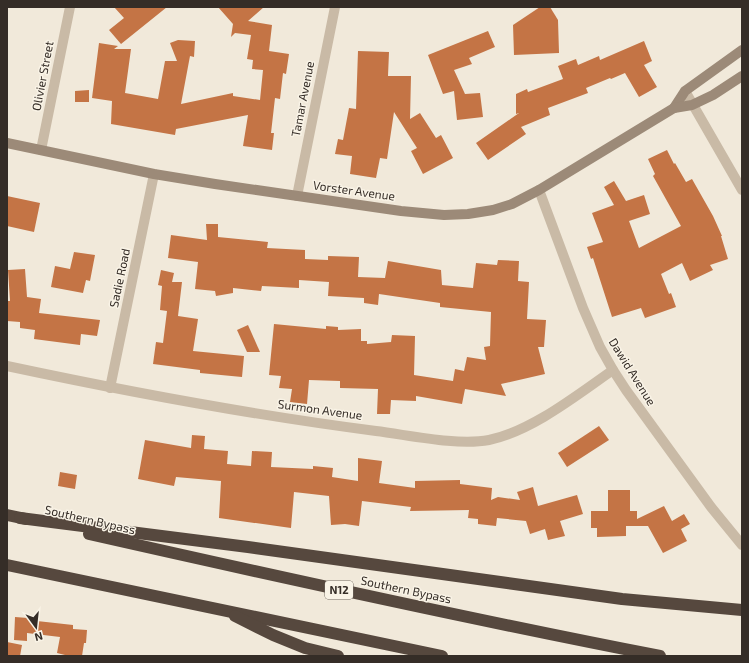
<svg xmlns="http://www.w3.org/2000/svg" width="749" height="663" font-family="'Exo 2',sans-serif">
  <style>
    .building { fill: #c47445 }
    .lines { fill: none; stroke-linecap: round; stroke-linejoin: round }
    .minor { stroke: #c9baa6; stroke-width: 10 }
    .secondary { stroke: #9c8a78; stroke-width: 10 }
    .motorway { stroke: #56483e; stroke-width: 12 }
    .labels { text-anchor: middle; stroke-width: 3; stroke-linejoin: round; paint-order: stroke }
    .shield { fill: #f9f3e6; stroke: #706860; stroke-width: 1 }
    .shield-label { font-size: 11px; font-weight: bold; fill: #352d27 }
    .street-label { font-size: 12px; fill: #352d27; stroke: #f9f3e6 }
  </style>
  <rect width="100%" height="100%" fill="#f1e9da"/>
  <g class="building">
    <path d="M114,7H167L121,44L109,30L124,18Z"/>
    <path d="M218,7H264L248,21L272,25L269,51L289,54L286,74L283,73L280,99L275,98L271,133H274L272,150L243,146L248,115L176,129L175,135L111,124L112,101L92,98L99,43L118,46L114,49H131L125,93L158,99L165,61H177L170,43L178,40L195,41L194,57L190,56L181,104L233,93V96L260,100L263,70L252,69L253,60L247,59L251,35L235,33L231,37L233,24Z"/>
    <path d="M540,7H550L558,20L559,53L514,55L513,25Z"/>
    <path d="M488,31L495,47L469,58L472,64L454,70L465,94L480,93L483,117L457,120L454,91L443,94L428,55Z"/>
    <path d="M644,41L652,61L644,65L657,87L639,97L625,73L611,79L610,78L586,88L588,93L548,108L550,115L521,127L526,134L488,160L476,143L519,113L516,114V94L527,89L528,92L563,79L558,66L576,59L578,65L599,56L600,60Z"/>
    <path d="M358,51L389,52L388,76H411L410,119L420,113L436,138L441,135L453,158L423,174L411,151L417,148L394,112L387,159L380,158L376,178L350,174L352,156L335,154L338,139L343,140L349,108L356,109Z"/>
    <path d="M89,90V102H75V91Z"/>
    <path d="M667,150L674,164L675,163L686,182L692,179L713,216L722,236H721L728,259L710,265L713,270L690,281L682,263L661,274L669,294L671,293L676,307L645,318L641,308L612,317L593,258L591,259L587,247L603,242L592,213L614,205L604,187L614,181L626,201L644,195L650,214L629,221L639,248L681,226L653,176L655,174L648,159Z"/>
    <path d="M7,196L40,203L34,232L7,226Z"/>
    <path d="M206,224H218V237L268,242L267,248L305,250V259L328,260V256L359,257L358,277L385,278L388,261L441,270L442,285L473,288L476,263L497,265L498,260L519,261L518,281L529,282L527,319L546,320L544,347H538L545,374L501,384L506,396L465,389L462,404L416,396V401L391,400L390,414H377L378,389L340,388V381L309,380L307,404L290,402L292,389L279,388L281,376L269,375L274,324L326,329V326L338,327V330L361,329V341H367V344L391,342L392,335L415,336L414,375L453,381L455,369L464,371L467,357L486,360L484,347L490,346L491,312L440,307V303L379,294L378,305L364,303V298L328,296L329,282L299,280V288L262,286L261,291L233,288V293L216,296L215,291L195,289L198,262L168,258L171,235L207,240Z"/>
    <path d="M74,252L95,255L90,281L86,280L83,293L51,287L55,266L70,269Z"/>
    <path d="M25,269L27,297L41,299L39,313L100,320L97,336L81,334L80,345L34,339L35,330L20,328V322L7,321V301H10L8,270Z"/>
    <path d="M161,270L174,273L172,282H182L178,316L198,319L193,351L244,356L242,377L200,373V370L153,364L156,342L163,343L167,311L160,310L162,286L158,285Z"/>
    <path d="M248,325L260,352H247L237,330Z"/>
    <path d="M599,426L609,440L567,467L558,453Z"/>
    <path d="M192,435L205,436L204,449L228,451L227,464L251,466L252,451L272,452L271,467L313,469V466L333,468L332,477L358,481V458L382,461L379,483L415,488V481L460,480V484L492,488L491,500L498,497L520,500L517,492L533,487L538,506L577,495L583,514L560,521L565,536L548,540L545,529L530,534L526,521L497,518L496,526L478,524V519L468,518L469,510L410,511L411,507L362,501L359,526L345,524L331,525L329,496L294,492L291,528L219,518L221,481L176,477L174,486L138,479L145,440L191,448Z"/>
    <path d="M60,472L77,475L75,489L58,486Z"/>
    <path d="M608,490H630V511H637V519L664,506L672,521L684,514L690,524L681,529L687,541L663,553L648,526H626V536L597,537V528H591V511H608Z"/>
    <path d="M15,617L28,618V620L73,625V629L87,630L86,643H84L82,656H69L57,653L60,637L27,633V641L14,640Z"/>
    <path d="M7,642L22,645L20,656H7Z"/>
  </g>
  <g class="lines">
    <g class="minor">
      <path d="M685,91L742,190"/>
      <path d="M41,150L70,7"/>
      <path d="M539,190L583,308L600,347L613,370L626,390L711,507L742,545"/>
      <path d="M297,196L335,7"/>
      <path d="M7,366C129,392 252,415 376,431C409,435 457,446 489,440C532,431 577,395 613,370"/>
      <path d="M110,388L154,174"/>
    </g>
    <g class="secondary">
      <path d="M674,108L685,91L742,50"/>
      <path d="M7,143L154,174L215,184L401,211L444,215L468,214L493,210L512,204L539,190L674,108L692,105L713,95L742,76"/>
    </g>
    <g class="motorway">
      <path d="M7,515L26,519"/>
      <path d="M20,518L248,547L622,599L742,610"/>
      <path d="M89,534C279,577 469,619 660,656"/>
      <path d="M7,565L442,656"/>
      <path d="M235,616L273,635L305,648L338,656"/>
    </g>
  </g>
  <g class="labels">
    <rect class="shield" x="325" y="581" width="28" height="18" rx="3"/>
    <g class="shield-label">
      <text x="339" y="594">N12</text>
    </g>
    <g class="street-label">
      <text transform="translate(43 76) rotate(-79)" y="4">Olivier Street</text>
      <text transform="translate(303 99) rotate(-79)" y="4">Tamar Avenue</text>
      <text transform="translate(354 191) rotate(8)" y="4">Vorster Avenue</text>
      <text transform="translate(120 278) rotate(-78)" y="4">Sadie Road</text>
      <text transform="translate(632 372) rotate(58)" y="4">Dawid Avenue</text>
      <text transform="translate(320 410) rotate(8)" y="4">Surmon Avenue</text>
      <text transform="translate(90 520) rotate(13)" y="4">Southern Bypass</text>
      <text transform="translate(406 590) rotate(12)" y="4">Southern Bypass</text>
    </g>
  </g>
  <rect width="749" height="663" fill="none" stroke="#352d27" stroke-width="16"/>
  <g transform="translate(36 627) rotate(165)" stroke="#f9f3e6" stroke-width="3" paint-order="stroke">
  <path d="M0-3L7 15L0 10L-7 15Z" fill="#352d27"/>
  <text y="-6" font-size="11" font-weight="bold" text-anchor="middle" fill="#352d27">N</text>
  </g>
</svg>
